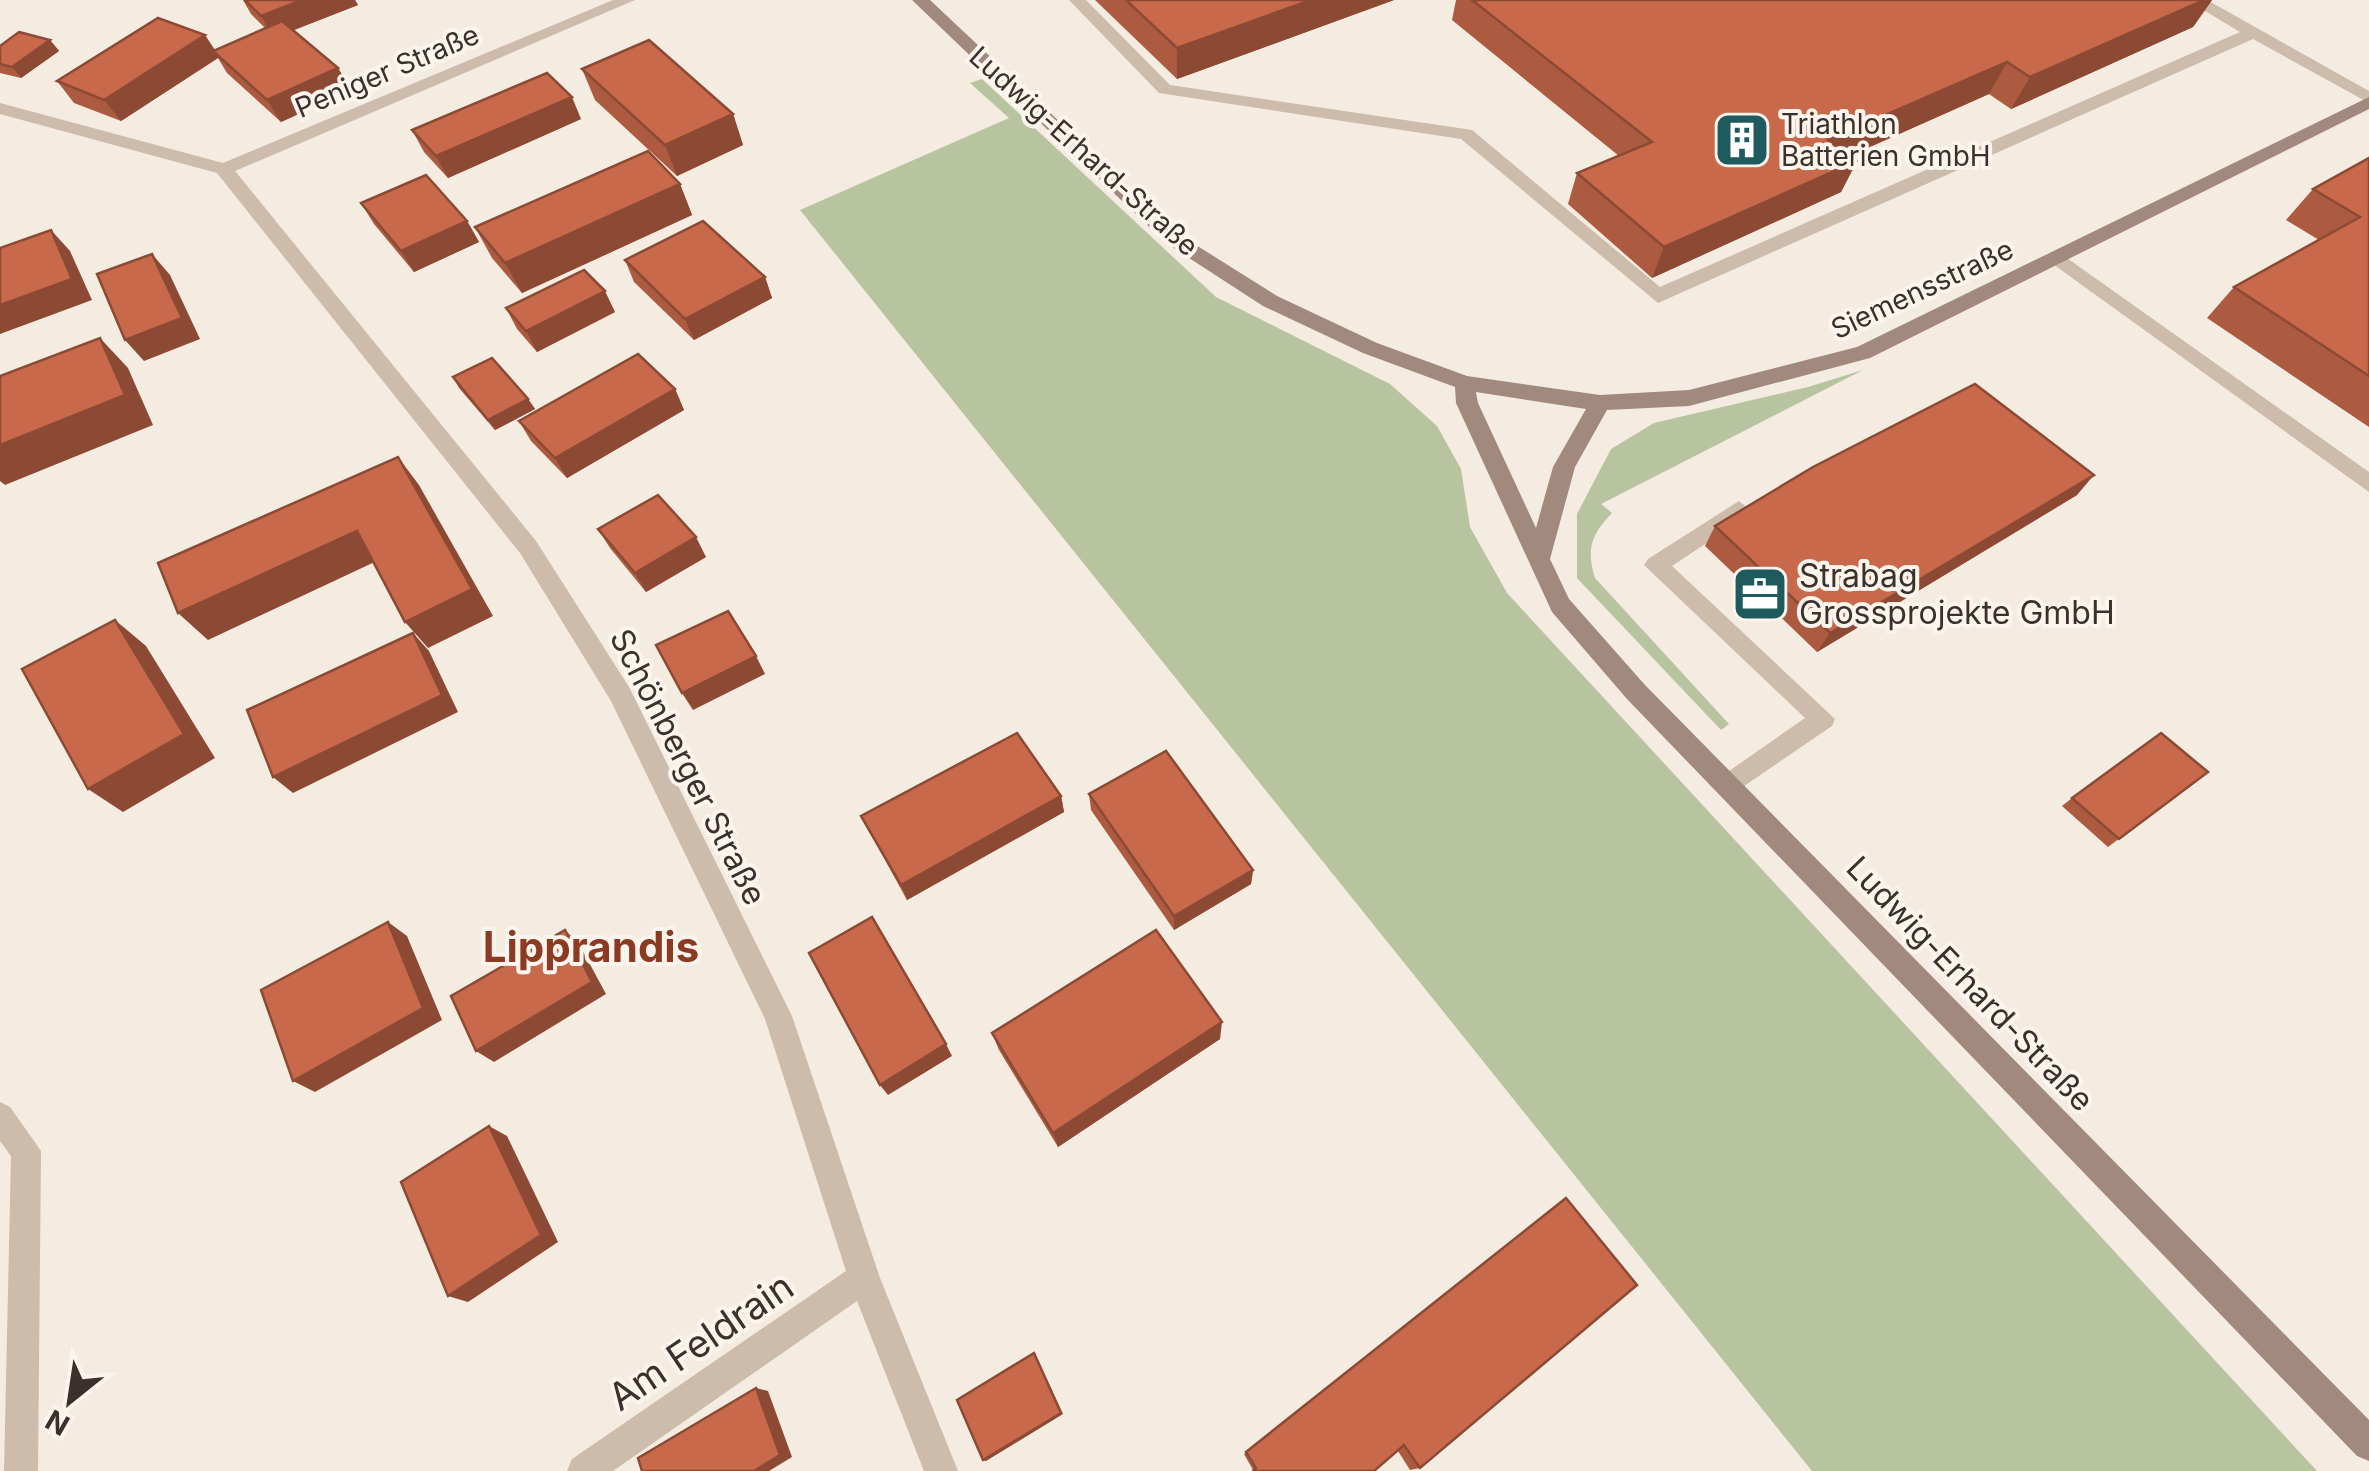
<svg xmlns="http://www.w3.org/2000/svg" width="2369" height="1471" font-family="Inter,sans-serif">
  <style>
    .green { fill: #b8c4a0 }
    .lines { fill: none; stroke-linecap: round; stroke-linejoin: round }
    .lane { fill: #cdbbac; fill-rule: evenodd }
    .street { fill: #cdbbac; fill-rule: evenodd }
    .secondary { fill: #a18a7d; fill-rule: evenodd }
    .wall { fill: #ac5a40 }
    .shaded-wall { fill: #8c4a34 }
    .building { fill: #c8694b; stroke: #8c4a34; stroke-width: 2.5 }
    .labels { text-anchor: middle; stroke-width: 8; stroke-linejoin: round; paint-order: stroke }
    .far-street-label { font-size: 28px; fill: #3b302b; stroke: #fbf5ee }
    .far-poi-label { font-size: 28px; fill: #3b302b; stroke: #fbf5ee; text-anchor: start }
    .poi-label { font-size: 32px; fill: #3b302b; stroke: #fbf5ee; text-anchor: start }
    .street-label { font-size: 32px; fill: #3b302b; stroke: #fbf5ee }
    .near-street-label { font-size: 38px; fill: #3b302b; stroke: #fbf5ee }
    .district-label { font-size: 42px; font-weight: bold; fill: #8c3b22; stroke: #fbf5ee }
  </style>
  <rect width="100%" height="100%" fill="#f4ebe1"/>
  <g class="green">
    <path d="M982,79L1216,297L1390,384L1437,426L1461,469L1470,527L1507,593L2317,1471H1812L800,210L1009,118L970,83Z"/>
    <path d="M1863,370L1601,504L1612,513C1591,535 1586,549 1595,578L1729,724L1721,730L1577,578V514L1611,449L1654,423L1808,387Z"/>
  </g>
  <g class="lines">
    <g class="lane">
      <path d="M1069,0H1086L1170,85L1472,130L1660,287L2240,32L2187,0H2207L2369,91V103L2253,39L1658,303L1461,139L1159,93Z"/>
      <path d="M2057,251L2369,472V492L2050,262L2047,257Z"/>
      <path d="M1739,501L1750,510L1747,516L1672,566L1835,719L1832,726L1728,797L1719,794L1715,786L1719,778L1805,718L1644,565L1648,559Z"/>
    </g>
    <g class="street">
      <path d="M613,0H635L235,171L536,541L629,687L792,1016L880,1278L958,1471H924L857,1301L613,1471H567L572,1459L846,1271L765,1019L611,701L520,553L217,173L0,114V103L223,163Z"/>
      <path d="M0,1102L10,1107L41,1151L38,1471H4L11,1156L0,1141Z"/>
    </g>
    <path class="secondary" d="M912,0H930L1180,235L1277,296L1377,343L1467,376L1600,395L1689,390L1857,347L2369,97V109L1870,358L1689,406L1607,410L1575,467L1550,559L1569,599L1645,685L2369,1420V1461L2357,1456L1627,699L1552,612L1456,403L1455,387L1363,353L1263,306L1166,243ZM1476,392L1586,409L1553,467L1536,528L1478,403Z"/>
  </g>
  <g class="wall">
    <path d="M243,0H355L358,5L293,30L338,68L351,90L281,122L227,73L218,58L121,121L74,103L57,81L205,35L215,50L265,28L251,14Z"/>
    <path d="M1095,0H1394L1177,79Z"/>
    <path d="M1456,0H2212L2193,27L2011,109L1989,94L1849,156L1857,161L1841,192L1652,278L1568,204L1577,173L1619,156L1452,20Z"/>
    <path d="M50,40L59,51L21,78L0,73V46Z"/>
    <path d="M582,69L733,114L743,145L677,176L595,100Z"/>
    <path d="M581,119L448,178L424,152L412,130Z"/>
    <path d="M2369,158V427L2207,318L2234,287L2319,240L2286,220L2313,189Z"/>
    <path d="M680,184L692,215L522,293L492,258L475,227Z"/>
    <path d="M361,203L467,221L479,242L414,272L374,224Z"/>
    <path d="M625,260L765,277L772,298L694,340L634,282Z"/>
    <path d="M506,308L615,312L537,352L517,329Z"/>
    <path d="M453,377L528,399L535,409L495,430L459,388Z"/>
    <path d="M675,389L684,410L567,478L531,441L519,421Z"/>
    <path d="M2077,495L1817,652L1768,605L1760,609L1747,596L1750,589L1705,546L1715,526Z"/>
    <path d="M598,529L706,557L646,592L610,548Z"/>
    <path d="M2208,772L2108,847L2062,806L2072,798Z"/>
    <path d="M1089,794L1253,870L1251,884L1174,930L1091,810Z"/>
    <path d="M1061,796L1064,812L907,900L861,816Z"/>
    <path d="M992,1033L1220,1039L1058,1147L999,1050Z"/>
    <path d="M1566,1198L1420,1468L1410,1470L1398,1451L1253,1470L1244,1454Z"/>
  </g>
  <g class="shaded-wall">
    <path d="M302,0H355L358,5L274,38L261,16Z"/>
    <path d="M1311,0H1394L1177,79V48Z"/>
    <path d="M2204,0H2212L2193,27L2011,109L2030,77Z"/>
    <path d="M205,35L218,56L213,51L218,58L121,121L104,100Z"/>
    <path d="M50,40L59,51L21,78L12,67Z"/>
    <path d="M2007,62L1989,94L1814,172L1828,140Z"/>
    <path d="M338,68L351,90L281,122L267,100Z"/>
    <path d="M572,97L581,119L448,178L436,156Z"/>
    <path d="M733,114L743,145L677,176L665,145Z"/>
    <path d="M1857,161L1841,192L1652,278L1664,247Z"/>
    <path d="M680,184L692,215L522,293L505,263Z"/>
    <path d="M467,221L479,242L414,272L401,251Z"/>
    <path d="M51,230L70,251L92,300L0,334V305Z"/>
    <path d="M152,254L170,275L200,339L144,361L125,340Z"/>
    <path d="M765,277L772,298L694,340L685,319Z"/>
    <path d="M605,291L615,312L537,352L526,331Z"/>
    <path d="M100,338L128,368L153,425L5,485L0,481V445Z"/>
    <path d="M675,389L684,410L567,478L555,458Z"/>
    <path d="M528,399L535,409L495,430L488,420Z"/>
    <path d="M398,457L419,485L493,616L428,648L405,622Z"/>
    <path d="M2094,475L2077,495L1817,652L1830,633Z"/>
    <path d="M357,531L381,559L208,640L178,613Z"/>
    <path d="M696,537L706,557L646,592L635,573Z"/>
    <path d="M1780,586L1768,605L1760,609L1772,590Z"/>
    <path d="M115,620L146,646L215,758L123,812L88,789Z"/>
    <path d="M413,633L429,651L458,712L293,793L273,777Z"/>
    <path d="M756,656L765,674L693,710L682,693Z"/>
    <path d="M1061,796L1064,812L907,900L901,885Z"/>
    <path d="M1253,870L1251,884L1174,930V916Z"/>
    <path d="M388,922L407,936L442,1020L315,1092L293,1081Z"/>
    <path d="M565,930L579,944L606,994L494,1062L476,1051Z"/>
    <path d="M1222,1022L1220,1039L1058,1147L1053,1133Z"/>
    <path d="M946,1044L952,1056L888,1095L880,1085Z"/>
    <path d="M489,1126L507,1136L558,1242L468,1302L448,1296Z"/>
    <path d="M1034,1353L1063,1414L986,1461L983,1460Z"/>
    <path d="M756,1388L768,1391L792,1457L769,1471H754Z"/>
  </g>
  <g class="building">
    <path d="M245,0H302L261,16Z"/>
    <path d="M1126,0H1311L1177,48Z"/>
    <path d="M1472,0H2204L2030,77L2007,62L1828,140L1857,161L1664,247L1577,173L1652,142Z"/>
    <path d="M158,18L205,35L104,100L57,81Z"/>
    <path d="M282,21L338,68L267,100L213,51Z"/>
    <path d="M19,32L50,40L12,67L0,64V46Z"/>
    <path d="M649,40L733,114L665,145L582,69Z"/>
    <path d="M547,73L572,97L436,156L412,130Z"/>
    <path d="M648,151L680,184L505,263L475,227Z"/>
    <path d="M2369,158V376L2234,287L2360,217L2313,189Z"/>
    <path d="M426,175L467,221L401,251L361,203Z"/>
    <path d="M703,221L765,277L685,319L625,260Z"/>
    <path d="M51,230L72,279L0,305V248Z"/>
    <path d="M152,254L182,318L125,340L97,274Z"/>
    <path d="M584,270L605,291L526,331L506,308Z"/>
    <path d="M100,338L125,395L0,445V376Z"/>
    <path d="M638,354L675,389L555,458L519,421Z"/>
    <path d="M492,358L528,399L488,420L453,377Z"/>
    <path d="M1975,384L2094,475L1830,633L1780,586L1772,590L1758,577L1765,573L1715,526L1813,467Z"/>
    <path d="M398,457L472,589L405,622L357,531L178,613L158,563Z"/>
    <path d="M658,495L696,537L635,573L598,529Z"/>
    <path d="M728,611L756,656L682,693L656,645Z"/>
    <path d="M115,620L184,734L88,789L22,669Z"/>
    <path d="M413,633L442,695L273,777L247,710Z"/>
    <path d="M1017,733L1061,796L901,885L861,816Z"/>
    <path d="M2161,733L2208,772L2119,839L2072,798Z"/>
    <path d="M1166,751L1253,870L1174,916L1089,794Z"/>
    <path d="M872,917L946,1044L880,1085L809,953Z"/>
    <path d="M388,922L423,1008L293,1081L261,990Z"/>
    <path d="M565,930L592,982L476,1051L451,996Z"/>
    <path d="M1156,930L1222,1022L1053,1133L992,1033Z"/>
    <path d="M489,1126L541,1235L448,1296L401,1182Z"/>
    <path d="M1566,1198L1637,1285L1420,1468L1404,1445L1374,1471H1253L1256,1468L1246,1452Z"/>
    <path d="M1034,1353L1061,1413L983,1460L957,1400Z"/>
    <path d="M756,1388L780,1455L754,1471H642L638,1458Z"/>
  </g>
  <defs>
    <g id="building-square" transform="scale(2.875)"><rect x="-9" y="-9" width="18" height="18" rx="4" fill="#1f5a5e" stroke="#fbf5ee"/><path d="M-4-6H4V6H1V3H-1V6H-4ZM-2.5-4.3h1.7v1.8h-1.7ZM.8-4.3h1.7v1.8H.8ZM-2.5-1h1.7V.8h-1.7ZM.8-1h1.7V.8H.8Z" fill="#fff"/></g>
    <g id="office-square" transform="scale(2.875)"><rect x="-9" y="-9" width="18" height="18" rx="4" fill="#1f5a5e" stroke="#fbf5ee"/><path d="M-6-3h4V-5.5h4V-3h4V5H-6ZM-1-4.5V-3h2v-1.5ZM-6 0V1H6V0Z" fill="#fff"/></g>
  </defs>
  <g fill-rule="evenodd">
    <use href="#building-square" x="1742" y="140"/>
    <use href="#office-square" x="1760" y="594"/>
  </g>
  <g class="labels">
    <g class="far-street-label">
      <text transform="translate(387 71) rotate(-23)" y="10">Peniger Straße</text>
      <text transform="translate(1084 151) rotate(42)" y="10">Ludwig-Erhard-Straße</text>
      <text transform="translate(1922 289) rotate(-25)" y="10">Siemensstraße</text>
    </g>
    <g class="far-poi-label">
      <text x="1781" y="134">Triathlon<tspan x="1781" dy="32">Batterien GmbH</tspan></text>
    </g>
    <g class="poi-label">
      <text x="1799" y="587">Strabag<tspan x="1799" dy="37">Grossprojekte GmbH</tspan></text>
    </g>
    <g class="street-label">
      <text transform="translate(688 767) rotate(63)" y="11">Schönberger Straße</text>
      <text transform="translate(1970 984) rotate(46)" y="11">Ludwig-Erhard-Straße</text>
    </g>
    <g class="near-street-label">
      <text transform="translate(701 1342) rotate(-34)" y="13">Am Feldrain</text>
    </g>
    <g class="district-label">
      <text x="591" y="962">Lipprandis</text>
    </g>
  </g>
  <g transform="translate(70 1401) rotate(210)" stroke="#fbf5ee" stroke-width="8" paint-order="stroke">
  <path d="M0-8L18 38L0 25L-18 38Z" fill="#3b302b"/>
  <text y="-15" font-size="28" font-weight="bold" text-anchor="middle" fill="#3b302b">N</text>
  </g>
</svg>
